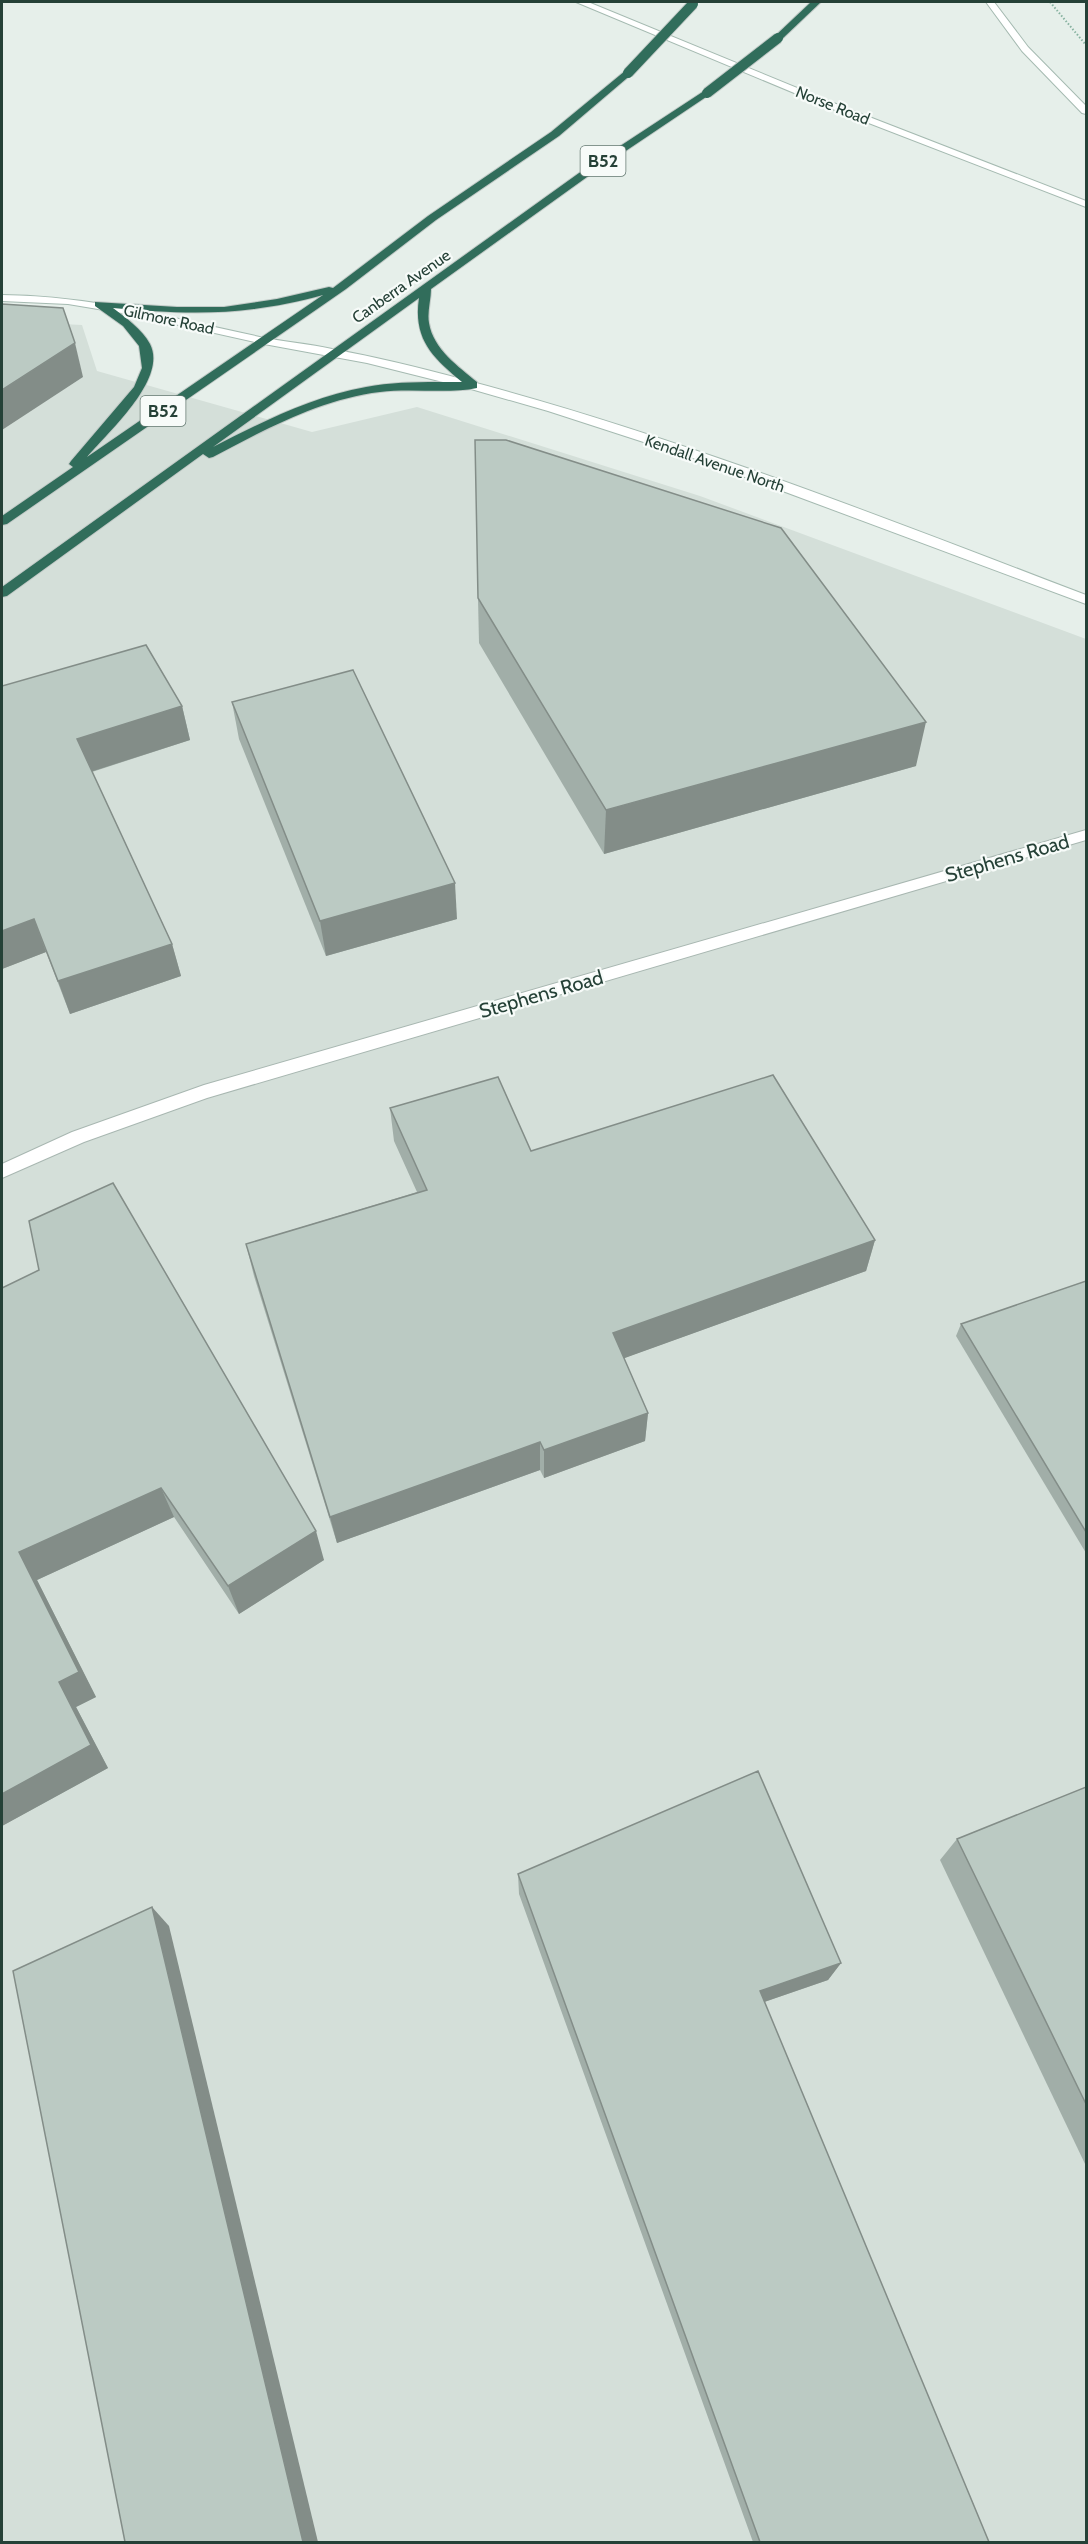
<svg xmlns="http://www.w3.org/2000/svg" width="1088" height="2544" font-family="Cabin,sans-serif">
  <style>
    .built { fill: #d4dfd9 }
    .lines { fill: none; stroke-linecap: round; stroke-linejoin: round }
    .street-casing { stroke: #a8b7b1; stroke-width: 2 }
    .secondary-casing { stroke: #a5bab1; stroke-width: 2 }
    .highway-casing { stroke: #c2cac7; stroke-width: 2 }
    .path { stroke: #87b2a0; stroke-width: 2; stroke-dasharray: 1.5 2; stroke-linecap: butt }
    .street { fill: #fff; fill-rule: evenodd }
    .secondary { fill: #fff; fill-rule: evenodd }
    .highway { fill: #316d5b; fill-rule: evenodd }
    .highway-bridge-casing { stroke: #c2cac7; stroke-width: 12; stroke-linecap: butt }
    .highway-bridge { stroke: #316d5b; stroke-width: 10 }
    .wall { fill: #a1aea8 }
    .shaded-wall { fill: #838d88 }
    .building { fill: #bbcac3; stroke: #838d88; stroke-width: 1.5 }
    .labels { text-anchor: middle; stroke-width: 4.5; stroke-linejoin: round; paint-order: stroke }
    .far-street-label { font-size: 16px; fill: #254137; stroke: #f7fbf9 }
    .shield { fill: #f7fbf9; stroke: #647971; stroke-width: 1.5 }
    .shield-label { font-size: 18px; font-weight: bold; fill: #254137 }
    .street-label { font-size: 20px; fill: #254137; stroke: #f7fbf9 }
  </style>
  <rect width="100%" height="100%" fill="#e6efea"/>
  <path class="built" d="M2,321L82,325L97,371L312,432L417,407L700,496L1086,639V2542H2Z"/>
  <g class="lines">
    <g class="street-casing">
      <path id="street" d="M1086,830V840L207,1098L84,1142L2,1178V1164L72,1132L204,1085Z"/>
    </g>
    <g class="secondary-casing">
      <g id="secondary">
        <path d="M576,2H588L841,106L1086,201V207L835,110Z"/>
        <path d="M986,2H994L1028,47L1086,106V114L1082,113L1022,51Z"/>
        <path d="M2,295C96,296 174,319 265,338C287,342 310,344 332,349C376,357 421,368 465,380C677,436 882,517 1086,595V604L702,461L548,411L471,389L367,363L264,344L134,315L68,304L2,301Z"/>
      </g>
    </g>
    <g class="highway-casing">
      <g id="highway">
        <path d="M811,2H821L781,40H775V36Z"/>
        <path d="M625,71L633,73L559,136L436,220L346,289L7,524L2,525V516L73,467L69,464L71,461L134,387L142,368L139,346L123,326L95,306V302L177,307H224L277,299L329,287L333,288L428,216L551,132ZM323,295L87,457C108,432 168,379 150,344C142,329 126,318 113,308C191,315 246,316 323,295Z"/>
        <path d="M704,91L712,93L587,177L431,289C431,300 427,312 429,323C433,349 459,367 477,382V388C450,394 410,388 380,392C321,399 266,429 213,457L209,458L203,454L7,596L2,597V587L579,173ZM419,298C413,339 432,357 462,382C430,382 397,381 366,387C311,397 262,422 213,447Z"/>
      </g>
    </g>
    <path class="path" d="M1050,2L1086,45"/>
    <use href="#street" class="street"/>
    <use href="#secondary" class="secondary"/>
    <use href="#highway" class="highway"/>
    <g class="highway-bridge-casing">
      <g id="highway-bridge">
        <path d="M628,73L693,4"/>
        <path d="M707,93L778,38"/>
      </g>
    </g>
    <use href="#highway-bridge" class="highway-bridge"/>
  </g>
  <g class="wall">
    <path d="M478,598L916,766L604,854L479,643Z"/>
    <path d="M2,686L182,706L190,740L92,772L172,944L181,976L70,1014L46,952L2,969Z"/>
    <path d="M232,702L457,919L326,956L239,739Z"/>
    <path d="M390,1108L531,1151L875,1240L866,1271L624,1358L648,1413L645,1441L544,1478L540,1470L337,1543L254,1276L246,1244L417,1192L394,1141Z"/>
    <path d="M1086,1281V1553L956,1336L961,1324Z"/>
    <path d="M2,1288L324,1560L239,1614L174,1517L37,1580L96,1697L76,1707L108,1768L2,1826Z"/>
    <path d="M1086,1787V2166L940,1860L957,1839Z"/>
    <path d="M518,1874L841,1963L828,1980L764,2002L989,2542H753L519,1894Z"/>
  </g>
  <g class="shaded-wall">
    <path d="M75,343L83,377L2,430V390Z"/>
    <path d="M182,706L190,740L87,773L77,739Z"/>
    <path d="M926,722L916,766L604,854L606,810Z"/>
    <path d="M455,883L457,919L326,956L320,921Z"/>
    <path d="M34,919L46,952L2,969V931Z"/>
    <path d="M172,944L181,976L70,1014L58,981Z"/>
    <path d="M875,1240L866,1271L611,1363L613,1333Z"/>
    <path d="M648,1413L645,1441L544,1478V1450Z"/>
    <path d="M540,1442V1470L337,1543L330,1517Z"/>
    <path d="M161,1488L174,1517L37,1580L96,1697L76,1707L108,1768L2,1826V1794L59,1682L19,1552Z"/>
    <path d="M316,1531L324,1560L239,1614L228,1586Z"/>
    <path d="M152,1907L169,1926L318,2542H303Z"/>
    <path d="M841,1963L828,1980L750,2007L760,1991Z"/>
  </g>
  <g class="building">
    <path d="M2,304L63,308L75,343L2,390Z"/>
    <path d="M475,440H506L781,528L926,722L606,810L478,598Z"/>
    <path d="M146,645L182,706L77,739L172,944L58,981L34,919L2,931V686Z"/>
    <path d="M353,670L455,883L320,921L232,702Z"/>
    <path d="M773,1075L875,1240L613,1333L648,1413L544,1450L540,1442L330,1517L246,1244L427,1190L390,1108L498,1077L531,1151Z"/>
    <path d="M113,1183L316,1531L228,1586L161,1488L19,1552L79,1672L59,1682L91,1745L2,1794V1288L39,1270L29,1221Z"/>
    <path d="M1086,1281V1532L961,1324Z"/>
    <path d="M758,1771L841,1963L760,1991L989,2542H760L518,1874Z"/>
    <path d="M1086,1787V2104L957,1839Z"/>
    <path d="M152,1907L303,2542H125L13,1971Z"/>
  </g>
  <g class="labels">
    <g class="far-street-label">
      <text transform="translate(833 105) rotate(22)" y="6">Norse Road</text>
      <text transform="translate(401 286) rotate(-35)" y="6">Canberra Avenue</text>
      <text transform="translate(169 319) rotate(12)" y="6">Gilmore Road</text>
      <text transform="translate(715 463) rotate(19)" y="6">Kendall Avenue North</text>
    </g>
    <g class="shield">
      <rect x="580.5" y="146" width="45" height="30" rx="4.5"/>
      <rect x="140.5" y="396" width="45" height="30" rx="4.5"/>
    </g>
    <g class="shield-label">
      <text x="603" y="167">B52</text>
      <text x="163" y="417">B52</text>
    </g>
    <g class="street-label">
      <text transform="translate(1007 858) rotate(-16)" y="7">Stephens Road</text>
      <text transform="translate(541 994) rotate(-16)" y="7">Stephens Road</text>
    </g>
  </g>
  <rect width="1088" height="2544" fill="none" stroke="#254137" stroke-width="6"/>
</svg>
